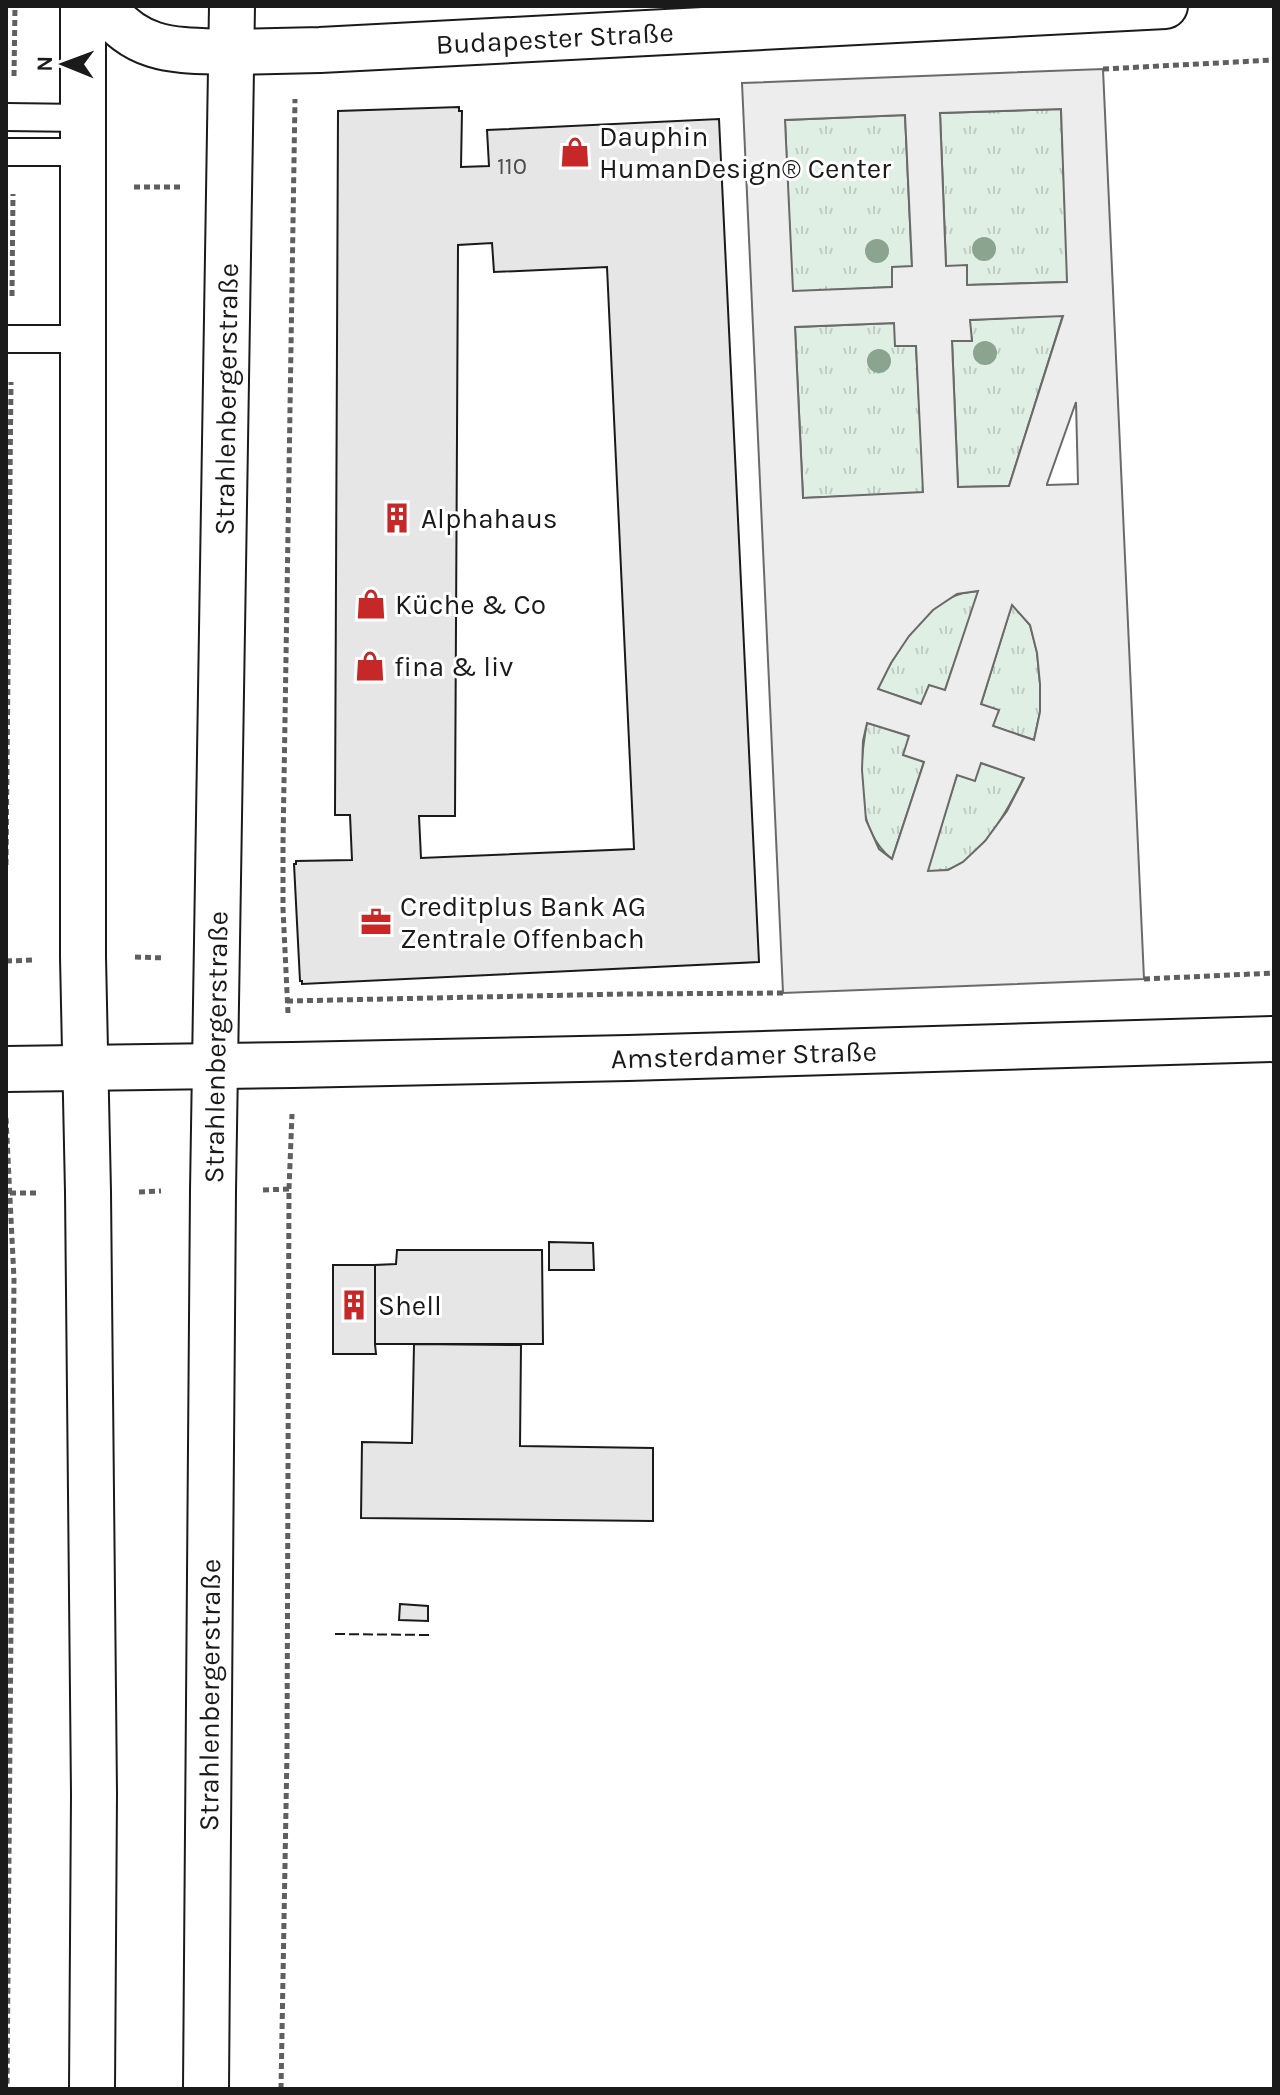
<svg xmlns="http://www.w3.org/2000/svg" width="1280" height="2095" font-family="Karla,sans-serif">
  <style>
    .park { fill: url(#park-tufts); stroke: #6a6a6a; stroke-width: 2 }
    .parking { fill: #ededed; stroke: #6a6a6a; stroke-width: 2; fill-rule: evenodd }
    .building { fill: #e6e6e6; stroke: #1a1a1a; stroke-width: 2; fill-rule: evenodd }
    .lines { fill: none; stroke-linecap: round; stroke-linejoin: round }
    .service-casing { stroke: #1a1a1a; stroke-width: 30 }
    .minor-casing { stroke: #1a1a1a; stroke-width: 48 }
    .primary-casing { stroke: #1a1a1a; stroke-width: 48 }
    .path { stroke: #5f5f5f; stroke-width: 5; stroke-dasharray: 6 4; stroke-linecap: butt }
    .service { stroke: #fff; stroke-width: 26 }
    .minor { stroke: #fff; stroke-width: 44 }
    .primary { stroke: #fff; stroke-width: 44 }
    .fence { stroke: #1a1a1a; stroke-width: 2; stroke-dasharray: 10 4; stroke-linecap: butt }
    .tree { fill: #8aa48f }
    .labels { text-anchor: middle; stroke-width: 6; stroke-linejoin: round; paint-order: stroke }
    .number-label { font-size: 24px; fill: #4d4d4d }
    .street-label { font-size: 28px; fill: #1a1a1a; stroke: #fff }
    .poi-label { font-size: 28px; fill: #1a1a1a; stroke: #fff; text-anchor: start }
  </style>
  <defs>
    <pattern id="park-tufts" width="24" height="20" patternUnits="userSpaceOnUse" patternTransform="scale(2)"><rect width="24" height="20" fill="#e0efe3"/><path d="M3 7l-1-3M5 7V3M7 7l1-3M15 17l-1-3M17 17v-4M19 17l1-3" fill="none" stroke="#c0ccc2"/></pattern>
  </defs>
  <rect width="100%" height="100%" fill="#fff"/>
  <g class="park">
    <path d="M1061,109L1068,282L967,285L946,266L940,113Z"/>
    <path d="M905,115L912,267L893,287L792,292L785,120Z"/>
    <path d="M1063,315L1009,486L958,487L952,341H972L969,320Z"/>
    <path d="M894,323L916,346L924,493L803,498L795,327Z"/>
    <path d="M979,591L945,690L922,704L877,689C893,657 923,605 960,594C965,592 972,592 979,591Z"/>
    <path d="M1012,604L1030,625L1037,652L1040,684V712L1034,740L993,726L981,704Z"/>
    <path d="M867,722L909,736L924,762L892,859C853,828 859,767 867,722Z"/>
    <path d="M981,763L1024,777C1010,806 981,861 947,870C941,871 933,871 927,871L957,775Z"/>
  </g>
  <path class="parking" d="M1103,69L1144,979L783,993L742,83ZM1061,109L1067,282L967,285V265L946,266L940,113ZM905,115L912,266L892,267V287L793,291L785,120ZM1063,316L1009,486L958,487L952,341H972L970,320ZM894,323L895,346H916L923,492L803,498L795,327ZM1076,402L1078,484L1047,485V484ZM978,591L945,690L929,685L921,704L878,689L891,663L909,636L933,610L957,594ZM1012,605L1030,625L1037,653L1040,684V712L1034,740L993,726L999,710L981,704ZM867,723L909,736L903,755L924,762L892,859L879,849L866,820L862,770L863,741ZM981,763L1024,778L1007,811L985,841L963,862L948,870L928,871L957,775L975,781Z"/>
  <g class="building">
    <path d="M459,107V111H462L461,167L489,166L487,130L719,119L759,962L302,984V981H300L294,864H296V861L352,860L350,815H335L338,111ZM492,243L494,272L607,267L634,849L421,858L419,816H455L458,245Z"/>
    <path d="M549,1242L593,1243L594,1270H549Z"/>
    <path d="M397,1250H542L543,1344H375V1265L396,1264Z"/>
    <path d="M333,1265H375V1344L376,1354H333Z"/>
    <path d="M414,1344L521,1345L520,1446L653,1448V1521L361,1518L362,1442L412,1443Z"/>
    <path d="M400,1604L428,1606V1621L399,1620Z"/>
  </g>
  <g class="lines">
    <g class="service-casing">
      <g id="service">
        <path d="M6,117L83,118"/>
        <path d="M6,152H82"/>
        <path d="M6,339H83"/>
      </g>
    </g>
    <g class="minor-casing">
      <g id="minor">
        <path id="s1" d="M231,52L320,50L1165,6"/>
        <path id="s2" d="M6,1069L293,1065L628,1058L1274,1039"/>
      </g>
    </g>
    <g class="primary-casing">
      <g id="primary">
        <path d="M83,6V957L88,1192L94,1794L92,2089"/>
        <path d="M103,6C138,54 177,50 231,52"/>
        <path id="s3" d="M206,2089L213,1191L232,6"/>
      </g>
    </g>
    <g class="path">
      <path d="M1103,69L1274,60"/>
      <path d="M14,76L15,6"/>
      <path d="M134,187H180"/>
      <path d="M12,296L13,194"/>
      <path d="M6,865L11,382"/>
      <path d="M135,957L165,958"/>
      <path d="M6,961L33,960"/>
      <path d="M1144,979L1274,973"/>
      <path d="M287,1001L625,994L783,993"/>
      <path d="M288,1013L283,909V844L295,99"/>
      <path d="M6,1118L14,1279L7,2089"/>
      <path d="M263,1190L289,1189"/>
      <path d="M139,1192L161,1191"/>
      <path d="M10,1193H37"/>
      <path d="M281,2089L287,1752L289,1189L292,1114"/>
    </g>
    <use href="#service" class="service"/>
    <use href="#minor" class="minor"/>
    <use href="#primary" class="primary"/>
    <path class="fence" d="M335,1634L429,1635"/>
  </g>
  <g class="tree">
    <circle cx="984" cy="249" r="12"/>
    <circle cx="877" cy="251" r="12"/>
    <circle cx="985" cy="353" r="12"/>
    <circle cx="879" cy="361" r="12"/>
  </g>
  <defs>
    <g id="shop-bare" transform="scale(2.4)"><path d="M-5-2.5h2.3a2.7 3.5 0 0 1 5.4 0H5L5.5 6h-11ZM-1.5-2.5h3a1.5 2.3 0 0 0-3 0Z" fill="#c62828" stroke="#fff" stroke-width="2.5" paint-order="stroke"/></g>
    <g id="building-bare" transform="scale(2.4)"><path d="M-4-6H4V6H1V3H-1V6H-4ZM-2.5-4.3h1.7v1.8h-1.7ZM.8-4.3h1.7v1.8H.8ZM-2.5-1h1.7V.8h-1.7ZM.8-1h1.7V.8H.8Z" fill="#c62828" stroke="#fff" stroke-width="2.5" paint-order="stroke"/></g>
    <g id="office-bare" transform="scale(2.4)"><path d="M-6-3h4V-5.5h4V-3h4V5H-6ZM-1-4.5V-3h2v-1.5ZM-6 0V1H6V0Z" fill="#c62828" stroke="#fff" stroke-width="2.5" paint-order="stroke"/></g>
  </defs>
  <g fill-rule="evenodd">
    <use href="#shop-bare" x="575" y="152"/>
    <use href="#building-bare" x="397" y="518"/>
    <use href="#shop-bare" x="371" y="604"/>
    <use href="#shop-bare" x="370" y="666"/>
    <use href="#office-bare" x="376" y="922"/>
    <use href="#building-bare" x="354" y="1305"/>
  </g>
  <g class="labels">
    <g class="number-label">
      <text x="512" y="174">110</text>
    </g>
    <g class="street-label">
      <text dy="10" stroke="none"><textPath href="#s1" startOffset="324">Budapester Straße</textPath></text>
      <text dy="10" stroke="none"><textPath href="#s3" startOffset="1690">Strahlenbergerstraße</textPath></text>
      <text dy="10" stroke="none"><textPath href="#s3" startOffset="1042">Strahlenbergerstraße</textPath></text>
      <text dy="10" stroke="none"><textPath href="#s2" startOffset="738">Amsterdamer Straße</textPath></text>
      <text dy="10" stroke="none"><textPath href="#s3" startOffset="394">Strahlenbergerstraße</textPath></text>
    </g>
    <g class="poi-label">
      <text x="599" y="146">Dauphin<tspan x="599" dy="32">HumanDesign® Center</tspan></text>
      <text x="421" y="528">Alphahaus</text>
      <text x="395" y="614">Küche &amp; Co</text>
      <text x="394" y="676">fina &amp; liv</text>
      <text x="400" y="916">Creditplus Bank AG<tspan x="400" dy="32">Zentrale Offenbach</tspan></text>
      <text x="378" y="1315">Shell</text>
    </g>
  </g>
  <rect width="1280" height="2095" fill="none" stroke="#1a1a1a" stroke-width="16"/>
  <g transform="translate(64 64) rotate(271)" stroke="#ffffff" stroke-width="6" paint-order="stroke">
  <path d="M0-6L14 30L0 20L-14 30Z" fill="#1a1a1a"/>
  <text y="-12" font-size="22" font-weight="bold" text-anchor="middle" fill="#1a1a1a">N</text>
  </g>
</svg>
